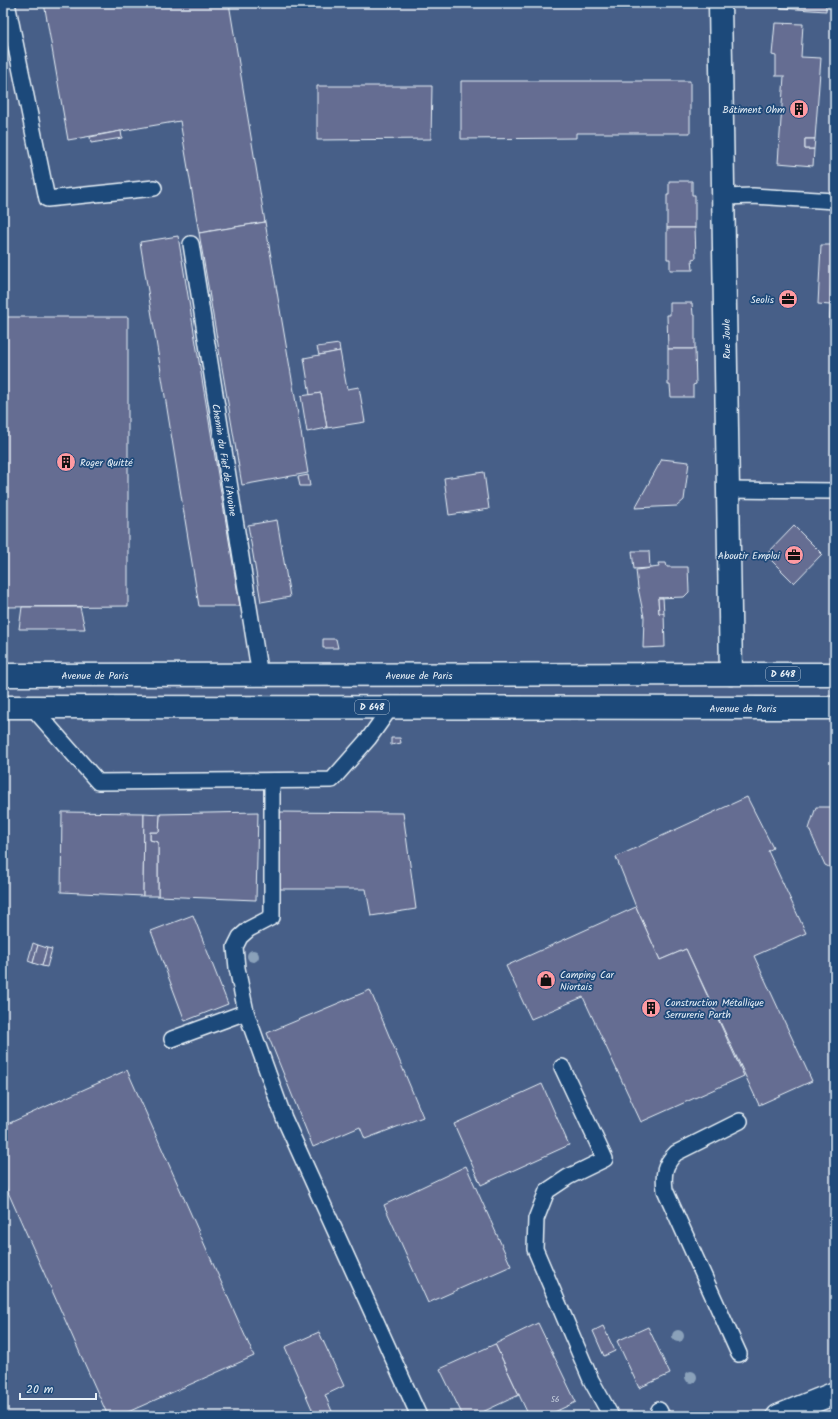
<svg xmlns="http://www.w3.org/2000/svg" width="838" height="1419" font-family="Kalam,sans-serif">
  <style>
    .built { fill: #465f88 }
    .building { fill: #656d92; stroke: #e8f1f8 }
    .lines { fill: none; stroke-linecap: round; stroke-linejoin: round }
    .lane-casing { stroke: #e8f1f8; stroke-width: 18 }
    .street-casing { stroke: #e8f1f8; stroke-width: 25 }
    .secondary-casing { stroke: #e8f1f8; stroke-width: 25 }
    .primary-casing { stroke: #e8f1f8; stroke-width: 25 }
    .lane { stroke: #1f4a7a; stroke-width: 15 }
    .street { stroke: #1f4a7a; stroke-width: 22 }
    .secondary { stroke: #1f4a7a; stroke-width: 22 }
    .primary { stroke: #1f4a7a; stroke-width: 22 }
    .tree { fill: #8aa1ba }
    .labels { text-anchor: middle; stroke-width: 3.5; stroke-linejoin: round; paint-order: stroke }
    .number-label { font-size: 8px; fill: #c7d0de }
    .shield { fill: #1f4a7a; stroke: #acbfd2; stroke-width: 1 }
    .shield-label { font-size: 9px; font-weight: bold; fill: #e8f1f8 }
    .poi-label { font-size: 10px; fill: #e8f1f8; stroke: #1f4a7a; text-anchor: end }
    .street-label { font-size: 10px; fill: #e8f1f8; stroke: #1f4a7a }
  </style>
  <rect width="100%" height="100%" fill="#345481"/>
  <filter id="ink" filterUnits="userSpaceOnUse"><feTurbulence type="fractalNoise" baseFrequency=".025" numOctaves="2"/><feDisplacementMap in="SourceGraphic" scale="8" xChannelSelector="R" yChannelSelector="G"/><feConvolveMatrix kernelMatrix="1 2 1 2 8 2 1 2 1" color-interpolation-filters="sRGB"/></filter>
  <g filter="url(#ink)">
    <path class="built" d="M3,3H835V1415L3,1416Z"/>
    <g class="building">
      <path d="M44,3H229L265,222L199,233L180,121L68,140Z"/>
      <path d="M782,3H826V11L781,8Z"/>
      <path d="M775,23L803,24L801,57L821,58L815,139H805V149H814L813,166L778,163L784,76H776V56L772,55Z"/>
      <path d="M461,81H690V133H576V138L461,139Z"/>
      <path d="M317,86H432L431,139L317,140Z"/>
      <path d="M121,131L122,138L91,143L90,137Z"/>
      <path d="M805,139H815L814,149H805Z"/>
      <path d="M669,181H692V195H695V228H667V195H669Z"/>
      <path d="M265,222L308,473L242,485L199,233Z"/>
      <path d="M835,227V326L829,325Z"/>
      <path d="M667,228H695L696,258L692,259L693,270H670V259H667Z"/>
      <path d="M178,236L240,606H199L140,242Z"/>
      <path d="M821,245H834L830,305L818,304Z"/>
      <path d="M670,303H692L693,315H695V349H668L667,315H670Z"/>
      <path d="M3,317H128V606L3,607Z"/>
      <path d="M339,344L340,351L319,355L317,347Z"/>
      <path d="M668,349H695L696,384L693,385V397H671L670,385H668Z"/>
      <path d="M340,351L347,389L359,387L365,422L327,428L321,393L310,395L304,358Z"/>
      <path d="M321,393L327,428L307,432L301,396Z"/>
      <path d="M662,459L689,462L684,500L677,506L635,508Z"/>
      <path d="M484,472L489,509L449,515L444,478Z"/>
      <path d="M308,475L310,486H300L298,477Z"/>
      <path d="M277,520L290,597L261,602L248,525Z"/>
      <path d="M794,526L822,554L794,583L766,555Z"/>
      <path d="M632,551H649L650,568L634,569Z"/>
      <path d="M658,563H666L667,567H688L689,592L684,597L658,598L659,613H664L665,647L643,648L644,617L638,588L636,570L659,567Z"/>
      <path d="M658,598H663L664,613H659Z"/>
      <path d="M22,607H80L85,629H19Z"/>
      <path d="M323,639H336L338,648H323Z"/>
      <path d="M391,738H400L401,743L391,745Z"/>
      <path d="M747,797L773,848L768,851L806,933L754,956L812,1081L759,1105L686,949L660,960L636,907L616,857Z"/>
      <path d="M816,807H835V870L825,865L809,829Z"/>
      <path d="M62,812L144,813L143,896L61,892Z"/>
      <path d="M258,812L256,900L158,896V842L150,840V832H159L160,814Z"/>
      <path d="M279,812L403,813L416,909L371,916L366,889H279Z"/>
      <path d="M144,813L160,814L159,832H150V840L158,842V896H143Z"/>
      <path d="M636,907L660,960L686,949L744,1076L641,1122L583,997L531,1019L506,966Z"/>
      <path d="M193,915L228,1004L185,1021L151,931Z"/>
      <path d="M33,943L38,945L33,963L28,961Z"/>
      <path d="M38,945L47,948L42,966L33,963Z"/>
      <path d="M47,948L52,949L47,967L42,966Z"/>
      <path d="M370,990L423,1117L365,1139L360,1127L313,1147L267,1033Z"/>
      <path d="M127,1070L254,1356L119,1416H108L3,1181V1126Z"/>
      <path d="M542,1084L569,1145L481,1185L454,1124Z"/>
      <path d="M466,1166L511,1266L428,1303L384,1205Z"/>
      <path d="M538,1323L576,1402L546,1416H529L495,1344Z"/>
      <path d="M603,1326L615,1351L604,1356L593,1331Z"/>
      <path d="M648,1327L670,1374L639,1388L617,1341Z"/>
      <path d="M319,1332L344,1386L325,1395L334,1416H315L285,1347Z"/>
      <path d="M495,1344L519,1395L474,1416H463L440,1369Z"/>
    </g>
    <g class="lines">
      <g class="lane-casing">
        <g id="lane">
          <path d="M7,3L47,199L154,188"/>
          <path d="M724,197L753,196L835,201"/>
          <path d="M191,244L260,676"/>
          <path d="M728,490L835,491"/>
          <path d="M32,707L98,782L332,780L369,738L391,707"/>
          <path d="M272,781V917L249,929L240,937L235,947L237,968L246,1012L284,1118L419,1416"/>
          <path d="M172,1039L246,1012"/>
          <path d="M562,1067L605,1159L568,1177L547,1191L536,1219L535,1249L591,1380L611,1416"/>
          <path d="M739,1354L665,1190C663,1174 664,1165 676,1153L740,1121"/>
          <path d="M659,1410L662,1416"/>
        </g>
      </g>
      <g class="street-casing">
        <path id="street" d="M720,3L731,674"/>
      </g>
      <g class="secondary-casing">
        <path id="secondary" d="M778,1416L835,1393"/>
      </g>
      <g class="primary-casing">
        <g id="primary">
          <path d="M3,675L835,674"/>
          <path d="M3,707L835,708"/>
        </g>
      </g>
      <use href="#lane" class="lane"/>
      <use href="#street" class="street"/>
      <use href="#secondary" class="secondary"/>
      <use href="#primary" class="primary"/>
    </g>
    <g class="tree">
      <circle cx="253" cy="956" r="6"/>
      <circle cx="678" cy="1336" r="6"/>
      <circle cx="691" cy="1377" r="6"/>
    </g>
  </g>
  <defs>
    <g id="building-disc" transform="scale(1)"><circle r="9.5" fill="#ff9aa2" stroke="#1f4a7a"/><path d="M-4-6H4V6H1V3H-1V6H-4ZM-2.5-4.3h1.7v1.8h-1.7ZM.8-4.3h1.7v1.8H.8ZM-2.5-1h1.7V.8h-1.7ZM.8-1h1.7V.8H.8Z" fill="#111"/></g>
    <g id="office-disc" transform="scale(1)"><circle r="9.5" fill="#ff9aa2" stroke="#1f4a7a"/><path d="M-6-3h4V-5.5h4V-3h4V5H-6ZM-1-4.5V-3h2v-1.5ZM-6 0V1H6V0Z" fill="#111"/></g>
    <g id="shop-disc" transform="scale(1)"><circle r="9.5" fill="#ff9aa2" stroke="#1f4a7a"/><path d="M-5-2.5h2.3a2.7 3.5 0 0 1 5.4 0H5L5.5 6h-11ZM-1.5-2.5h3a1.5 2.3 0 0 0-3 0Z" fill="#111"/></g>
  </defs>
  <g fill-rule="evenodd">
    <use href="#building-disc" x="799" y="109"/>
    <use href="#office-disc" x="788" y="299"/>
    <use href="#building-disc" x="66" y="462"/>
    <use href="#office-disc" x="794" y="555"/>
    <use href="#shop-disc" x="546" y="980"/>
    <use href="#building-disc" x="651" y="1008"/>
  </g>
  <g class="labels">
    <g class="number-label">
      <text x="555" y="1402">56</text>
    </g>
    <g class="shield">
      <rect x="766" y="667" width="34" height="14" rx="3"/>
      <rect x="355" y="700" width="34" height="14" rx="3"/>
    </g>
    <g class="shield-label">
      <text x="783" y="677">D 648</text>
      <text x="372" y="710">D 648</text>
    </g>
    <g class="poi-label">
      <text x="785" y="113">Bâtiment Ohm</text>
      <text x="774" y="303">Seolis</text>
      <text x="80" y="466" text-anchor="start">Roger Quitté</text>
      <text x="780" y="559">Aboutir Emploi</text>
      <text x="560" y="978" text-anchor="start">Camping Car<tspan x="560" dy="12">Niortais</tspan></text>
      <text x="665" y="1006" text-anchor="start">Construction Métallique<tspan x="665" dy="12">Serrurerie Parth</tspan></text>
    </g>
    <g class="street-label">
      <text transform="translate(726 339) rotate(-91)" y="4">Rue Joule</text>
      <text transform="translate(225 460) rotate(81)" y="4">Chemin du Fief de l'Avoine</text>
      <text x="95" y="679">Avenue de Paris</text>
      <text x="419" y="679">Avenue de Paris</text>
      <text x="743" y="712">Avenue de Paris</text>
    </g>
  </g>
  <rect width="838" height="1419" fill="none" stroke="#1f4a7a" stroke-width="16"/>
  <rect x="8" y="8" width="822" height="1403" fill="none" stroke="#e8f1f8" stroke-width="1.5" filter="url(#ink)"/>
  <path d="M20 1393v6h76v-6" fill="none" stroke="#e8f1f8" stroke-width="2"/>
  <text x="26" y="1393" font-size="12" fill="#e8f1f8" stroke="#1f4a7a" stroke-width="3" paint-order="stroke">20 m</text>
</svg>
